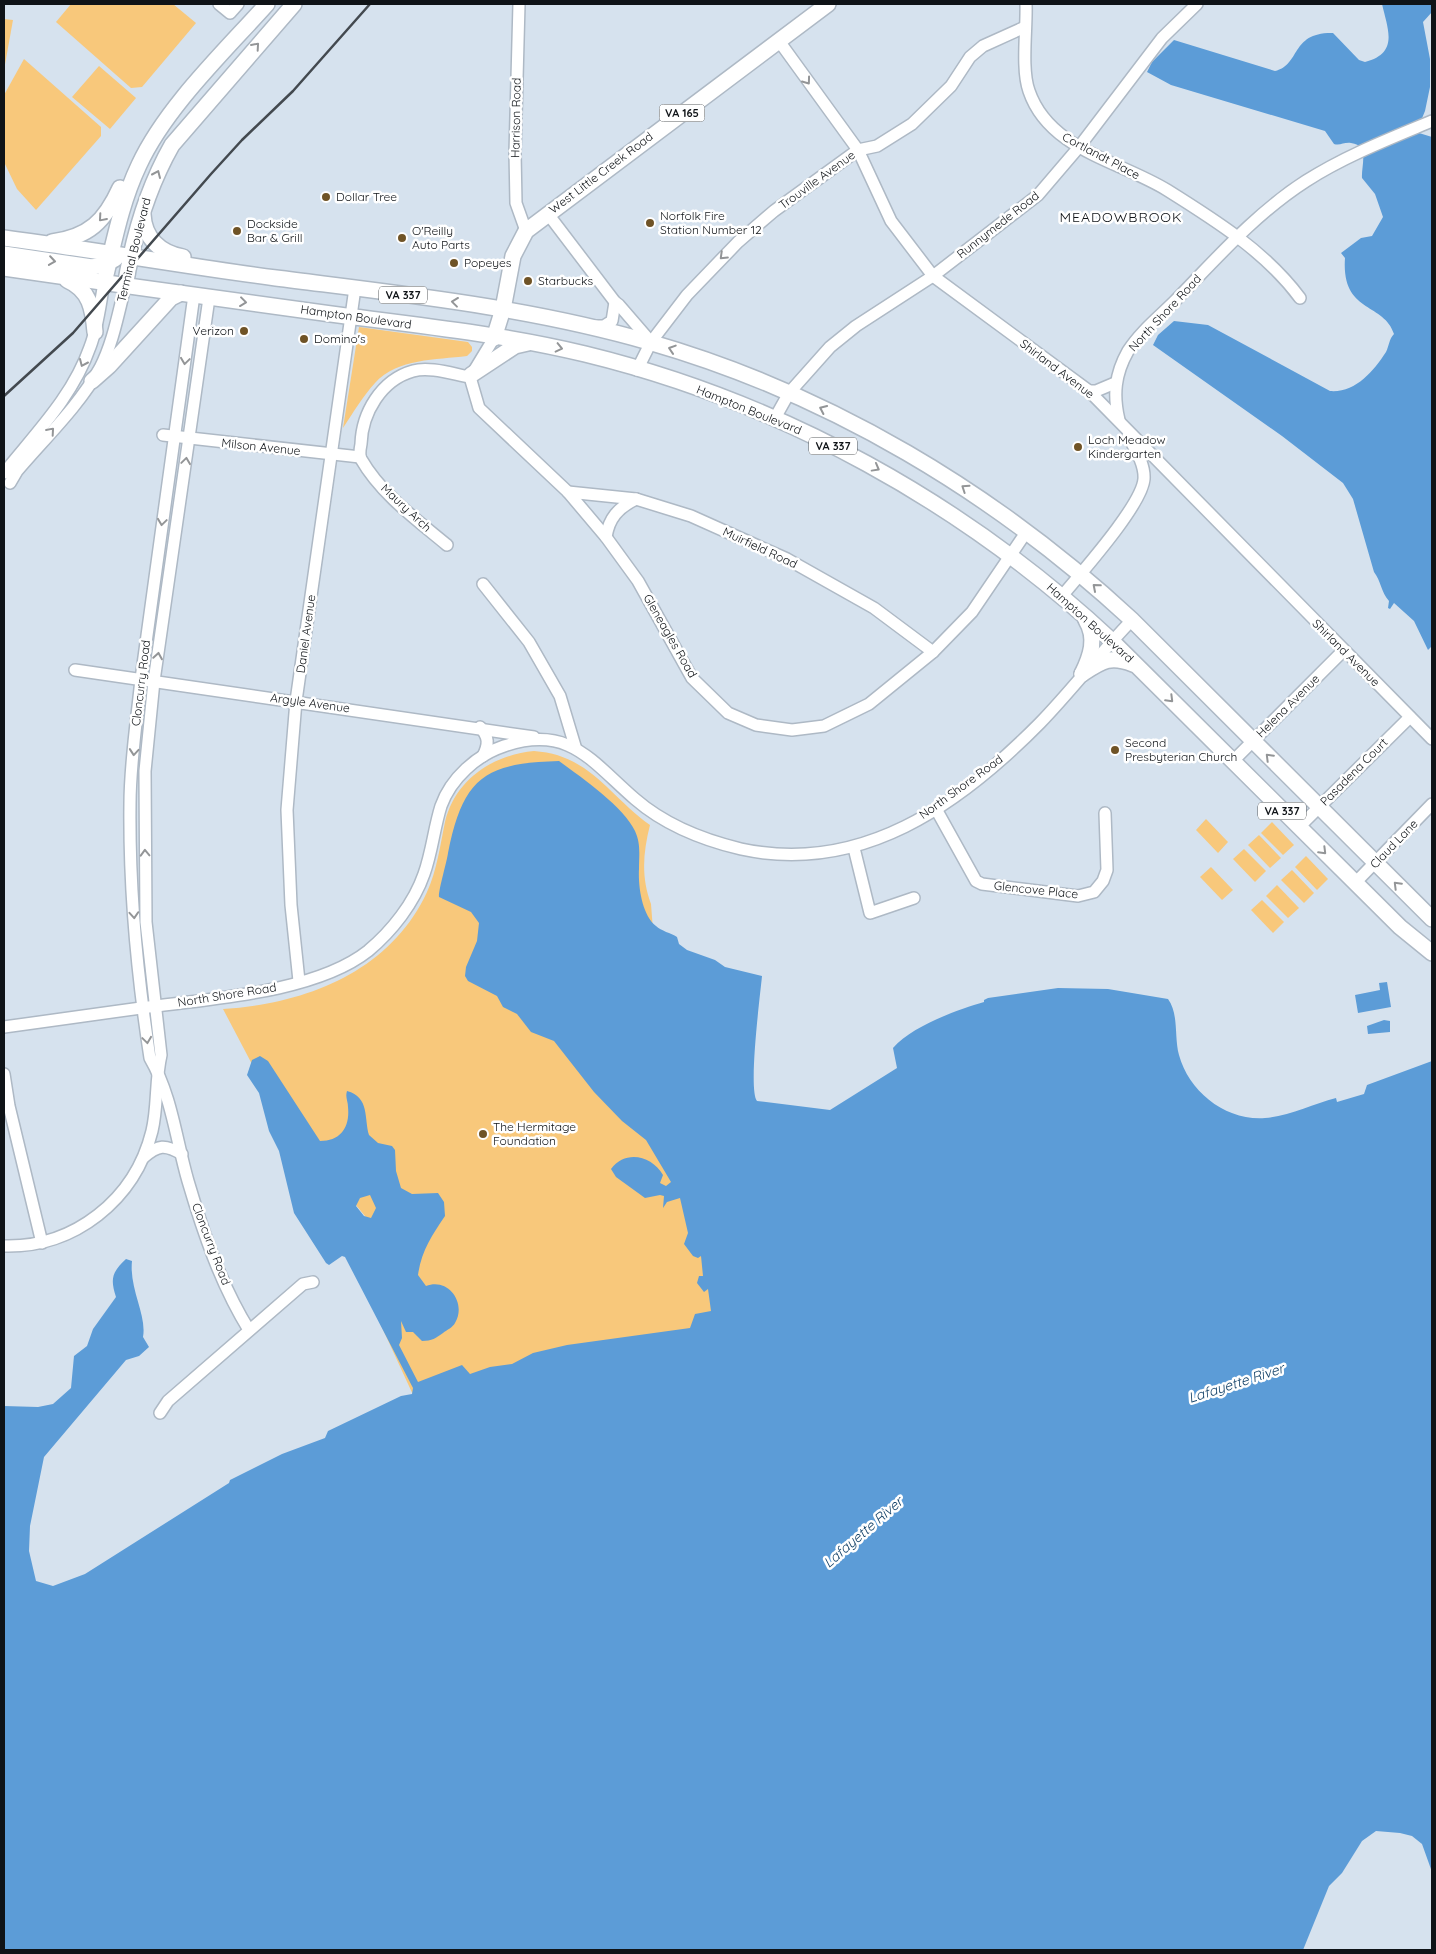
<svg xmlns="http://www.w3.org/2000/svg" width="1436" height="1954" font-family="Quicksand,sans-serif">
  <style>
    .green { fill: #f8c87b }
    .water { fill: #5c9cd7; fill-rule: evenodd }
    .lines { fill: none; stroke-linecap: round; stroke-linejoin: round }
    .minor-casing { stroke: #aeb9c5; stroke-width: 14 }
    .major-casing { stroke: #aeb9c5; stroke-width: 18 }
    .minor { stroke: #fff; stroke-width: 11 }
    .major { stroke: #fff; stroke-width: 15 }
    .rail { stroke: #43494f; stroke-width: 2.5 }
    .oneway { stroke: #939597 }
    .poi-dot { fill: #6f5326; stroke: #fff; stroke-width: 2 }
    .labels { text-anchor: middle; stroke-width: 5; stroke-linejoin: round; paint-order: stroke }
    .shield { fill: #fff; stroke: #575a5d; stroke-width: 1 }
    .shield-label { font-size: 11px; font-weight: bold; fill: #0f1317 }
    .street-label { font-size: 12px; fill: #0f1317; stroke: #fff }
    .poi-label { font-size: 12px; fill: #0f1317; stroke: #fff; text-anchor: start }
    .neighbourhood-label { font-size: 14px; letter-spacing: 1px; fill: #0f1317; stroke: #fff }
    .water-label { font-size: 14px; font-style: italic; fill: #124168; stroke: #fff }
  </style>
  <rect width="100%" height="100%" fill="#d6e2ee"/>
  <g class="green">
    <path d="M71,4H173L196,23L142,87L131,88L56,22Z"/>
    <path d="M4,19L13,20L4,70Z"/>
    <path d="M24,59L101,127V136L36,210L17,189L4,162V95Z"/>
    <path d="M99,66L136,98L110,129L72,97Z"/>
    <path d="M359,327L468,342L472,347V351L467,356C436,360 398,358 375,383C363,396 353,413 343,428Z"/>
    <path d="M534,751C590,755 608,795 650,825C643,853 641,877 651,904L671,1165L850,1479L420,1410L368,1297L374,1227L273,1104L223,1009C305,1004 390,972 427,892C437,870 440,846 445,822C455,780 492,755 534,751Z"/>
    <path d="M1206,819L1228,842L1218,853L1196,830Z"/>
    <path d="M1272,822L1294,845L1283,855L1261,833Z"/>
    <path d="M1259,835L1281,858L1270,868L1248,845Z"/>
    <path d="M1244,849L1266,871L1255,882L1233,859Z"/>
    <path d="M1306,856L1328,879L1317,890L1295,867Z"/>
    <path d="M1211,867L1233,890L1222,900L1200,877Z"/>
    <path d="M1292,870L1314,893L1304,903L1281,880Z"/>
    <path d="M1277,885L1299,908L1288,918L1266,896Z"/>
    <path d="M1262,900L1284,922L1273,933L1251,910Z"/>
  </g>
  <g class="water">
    <path d="M1382,4H1432V12L1423,22L1430,59V87L1425,111L1418,128L1419,133L1432,137V646L1428,650L1414,621L1394,603L1390,609L1388,608L1389,601C1381,592 1381,581 1374,572L1353,499L1343,483L1282,436L1153,345L1158,335L1174,321L1208,325L1330,391C1355,393 1373,372 1386,352C1389,346 1389,339 1394,334C1384,302 1341,314 1345,258L1341,253L1361,238L1372,236L1383,217L1375,194L1362,178C1361,166 1370,145 1351,143C1344,142 1340,146 1334,144L1325,131L1171,85L1147,72L1152,62L1174,40L1275,71C1301,65 1290,32 1333,33L1359,60L1365,62C1399,53 1388,30 1382,4Z"/>
    <path d="M559,761C581,777 624,807 635,831C641,844 639,855 639,869C638,886 642,915 656,926C661,931 671,933 677,937L679,944L687,950L715,960L725,967L762,976C760,997 748,1089 757,1101L830,1110L897,1068L893,1048C912,1026 957,1010 984,1002V1000L988,998L1058,988L1108,989L1168,999C1179,1014 1174,1037 1179,1055C1189,1092 1226,1121 1265,1118C1289,1116 1313,1104 1336,1098L1337,1102L1364,1094L1367,1085L1432,1061V1872L1422,1844L1412,1836L1400,1833L1376,1831L1362,1841L1342,1873L1329,1886L1303,1950H4V1406L38,1407L53,1404L71,1388L74,1356L87,1346L93,1329L116,1297C110,1279 112,1272 126,1259L132,1261C129,1289 147,1315 143,1337L149,1347L139,1356L126,1360L44,1457L30,1526L29,1551L36,1581L53,1586L85,1574L229,1483L230,1480L282,1454L325,1438L328,1431L401,1396L412,1394L413,1388L345,1257L342,1256L329,1265L326,1263L294,1213L279,1151L269,1131L259,1093L247,1075L252,1060L260,1056L268,1061L320,1141C341,1141 350,1127 348,1107C348,1101 345,1097 347,1091C370,1097 364,1119 369,1135L378,1143L392,1146L395,1150L396,1171L401,1188L412,1194L438,1193L444,1202L445,1216C432,1235 421,1252 418,1275L426,1286C448,1277 467,1303 455,1323C453,1327 447,1330 443,1333C436,1338 432,1341 422,1341L413,1332H406L401,1321L402,1338L399,1345L418,1382L462,1365L470,1374L490,1367L512,1364L533,1353L567,1345L690,1328L695,1314L711,1311L708,1289L704,1292L697,1283L699,1276H703L701,1256L698,1258L693,1256L684,1244L688,1233L680,1198L667,1202L663,1208L664,1196L660,1195L645,1198L616,1177L611,1169C626,1149 652,1156 663,1175L660,1183L666,1186L671,1182L646,1140L622,1121L594,1092L554,1041L531,1032L517,1014L503,1007L497,996L468,981L465,976L466,967L477,941L479,923L471,912L439,897C438,892 447,861 448,853C463,778 484,763 559,761ZM370,1195L376,1208L371,1218L364,1216L356,1206L360,1198Z"/>
    <path d="M1387,982L1391,1007L1358,1013L1355,995L1380,990L1379,983Z"/>
    <path d="M1384,1020L1390,1021V1032L1368,1034L1367,1026Z"/>
  </g>
  <g class="lines">
    <g class="minor-casing">
      <g id="minor">
        <path d="M219,4L230,13L238,4"/>
        <path d="M519,4L515,153L516,203L526,231"/>
        <path d="M1026,4C1027,28 1021,69 1029,91C1049,150 1120,161 1167,190C1215,220 1266,252 1300,298"/>
        <path d="M779,41L858,150L891,221L933,276L1089,391L1432,739"/>
        <path d="M548,214L615,302L619,305L651,342"/>
        <path d="M194,295L141,679C137,720 130,762 130,804C129,889 137,974 150,1058C172,1096 176,1140 188,1181C203,1232 221,1285 249,1330"/>
        <path d="M595,326H604L612,321L615,302"/>
        <path d="M637,370L651,342L687,295L738,242L774,211L858,150L877,146L912,124L951,86L970,57L983,46L1025,27"/>
        <path d="M474,371L494,338"/>
        <path d="M470,377L479,408L568,492L606,537L638,581L692,678L728,713L756,725L792,730L824,726L869,704L933,652L972,612L1027,531"/>
        <path d="M1089,391H1096L1115,383"/>
        <path d="M775,418L789,393L830,347L856,326L933,276L1038,195L1079,147L1162,38L1197,4"/>
        <path d="M1119,420C1113,395 1115,374 1128,351C1140,332 1159,317 1175,301C1216,259 1256,213 1306,181C1345,156 1389,139 1432,121"/>
        <path d="M163,435L360,457"/>
        <path d="M4,473C36,433 73,396 90,347C98,326 100,304 104,283"/>
        <path d="M10,483L17,471C45,438 79,406 100,368C113,343 118,314 125,287"/>
        <path d="M568,492L636,499L691,516L787,559L874,608L933,652"/>
        <path d="M606,537C609,518 618,508 636,499"/>
        <path d="M447,545C417,520 381,494 361,459C359,455 360,449 361,444C362,413 381,380 413,371C429,366 453,374 470,377"/>
        <path d="M483,584L529,642L560,696L575,746"/>
        <path d="M1062,596C1081,573 1142,505 1144,479C1145,464 1135,449 1128,436"/>
        <path d="M75,670L534,737"/>
        <path d="M480,727C489,737 489,744 483,756"/>
        <path d="M1233,761L1343,651"/>
        <path d="M936,809L976,881L982,884L1078,896L1094,892L1103,881L1107,870L1105,813"/>
        <path d="M1299,827L1410,717"/>
        <path d="M854,848L870,913L914,898"/>
        <path d="M1355,883L1432,804"/>
        <path d="M299,981L291,905L287,810L296,701L355,288"/>
        <path d="M4,1027C50,1021 95,1014 141,1008C207,999 315,993 368,951C392,931 414,903 424,874C432,852 434,828 441,806C451,778 477,755 504,746C569,724 591,761 635,799C665,825 703,840 741,849C861,875 959,805 1040,723C1072,690 1100,653 1132,620"/>
        <path d="M4,1074L9,1106L42,1243"/>
        <path d="M144,1157C158,1145 165,1144 182,1154"/>
        <path d="M4,1246C74,1248 135,1200 152,1131C158,1106 155,1081 161,1055L146,922L145,771L154,681L209,298"/>
        <path d="M160,1413L168,1401L303,1284L313,1282"/>
      </g>
    </g>
    <g class="major-casing">
      <g id="major">
        <path d="M143,214C144,238 160,253 183,257"/>
        <path d="M4,238C95,250 185,266 276,278C401,294 528,307 649,342C830,394 995,493 1132,620L1432,919"/>
        <path d="M52,242C89,237 105,221 120,188"/>
        <path d="M4,254L92,267L104,265L115,259"/>
        <path d="M4,268C113,284 221,299 331,314C416,325 502,334 585,354C782,402 964,503 1112,641L1400,927L1432,953"/>
        <path d="M67,280C90,290 93,309 95,332"/>
        <path d="M104,283C114,242 121,203 139,165C166,107 224,52 267,4"/>
        <path d="M125,287C133,237 147,189 172,145L294,4"/>
        <path d="M494,338L503,309L513,256L526,231L828,4"/>
        <path d="M471,375L515,346L528,343"/>
        <path d="M92,381L109,366L171,298L181,293"/>
        <path d="M1082,674C1091,656 1097,638 1086,620"/>
        <path d="M1082,674C1102,661 1110,655 1133,664"/>
      </g>
    </g>
    <use href="#minor" class="minor"/>
    <use href="#major" class="major"/>
    <path class="rail" d="M4,396L73,333L211,174L242,140L293,91L370,4"/>
  </g>
  <defs><path id="oneway-chevron" d="M-2-3.5L2.5 0L-2 3.5" fill="none" stroke-width="1.6" stroke-linecap="round" stroke-linejoin="round" transform="scale(1.25)"/></defs>
  <g class="oneway">
    <use href="#oneway-chevron" transform="translate(256 46) rotate(-49)"/>
    <use href="#oneway-chevron" transform="translate(807 81) rotate(54)"/>
    <use href="#oneway-chevron" transform="translate(157 174) rotate(-66)"/>
    <use href="#oneway-chevron" transform="translate(102 218) rotate(131)"/>
    <use href="#oneway-chevron" transform="translate(723 256) rotate(136)"/>
    <use href="#oneway-chevron" transform="translate(52 261) rotate(8)"/>
    <use href="#oneway-chevron" transform="translate(243 302) rotate(7)"/>
    <use href="#oneway-chevron" transform="translate(455 302) rotate(-173)"/>
    <use href="#oneway-chevron" transform="translate(559 348) rotate(13)"/>
    <use href="#oneway-chevron" transform="translate(672 349) rotate(-162)"/>
    <use href="#oneway-chevron" transform="translate(185 361) rotate(98)"/>
    <use href="#oneway-chevron" transform="translate(83 363) rotate(114)"/>
    <use href="#oneway-chevron" transform="translate(823 409) rotate(-155)"/>
    <use href="#oneway-chevron" transform="translate(51 431) rotate(-49)"/>
    <use href="#oneway-chevron" transform="translate(186 461) rotate(-82)"/>
    <use href="#oneway-chevron" transform="translate(876 468) rotate(29)"/>
    <use href="#oneway-chevron" transform="translate(965 488) rotate(-146)"/>
    <use href="#oneway-chevron" transform="translate(162 522) rotate(98)"/>
    <use href="#oneway-chevron" transform="translate(1096 587) rotate(-139)"/>
    <use href="#oneway-chevron" transform="translate(158 656) rotate(-81)"/>
    <use href="#oneway-chevron" transform="translate(1170 699) rotate(45)"/>
    <use href="#oneway-chevron" transform="translate(134 752) rotate(95)"/>
    <use href="#oneway-chevron" transform="translate(1269 757) rotate(-135)"/>
    <use href="#oneway-chevron" transform="translate(1323 851) rotate(45)"/>
    <use href="#oneway-chevron" transform="translate(145 853) rotate(-92)"/>
    <use href="#oneway-chevron" transform="translate(1397 885) rotate(-135)"/>
    <use href="#oneway-chevron" transform="translate(134 915) rotate(86)"/>
    <use href="#oneway-chevron" transform="translate(147 1040) rotate(82)"/>
  </g>
  <g class="poi-dot">
    <circle cx="326" cy="197" r="5"/>
    <circle cx="650" cy="223" r="5"/>
    <circle cx="237" cy="231" r="5"/>
    <circle cx="402" cy="238" r="5"/>
    <circle cx="454" cy="263" r="5"/>
    <circle cx="528" cy="281" r="5"/>
    <circle cx="244" cy="331" r="5"/>
    <circle cx="304" cy="339" r="5"/>
    <circle cx="1078" cy="447" r="5"/>
    <circle cx="1115" cy="750" r="5"/>
    <circle cx="483" cy="1134" r="5"/>
  </g>
  <g class="labels">
    <g class="shield">
      <rect x="659.5" y="104.5" width="45" height="17" rx="4"/>
      <rect x="379" y="286.5" width="48" height="17" rx="4"/>
      <rect x="809" y="437.5" width="48" height="17" rx="4"/>
      <rect x="1258" y="802.5" width="48" height="17" rx="4"/>
    </g>
    <g class="shield-label">
      <text x="682" y="117">VA 165</text>
      <text x="403" y="299">VA 337</text>
      <text x="833" y="450">VA 337</text>
      <text x="1282" y="815">VA 337</text>
    </g>
    <g class="street-label">
      <text transform="translate(516 118) rotate(-89)" y="4">Harrison Road</text>
      <text transform="translate(1101 156) rotate(28)" y="4">Cortlandt Place</text>
      <text transform="translate(601 173) rotate(-37)" y="4">West Little Creek Road</text>
      <text transform="translate(817 180) rotate(-36)" y="4">Trouville Avenue</text>
      <text transform="translate(998 225) rotate(-38)" y="4">Runnymede Road</text>
      <text transform="translate(134 250) rotate(-76)" y="4">Terminal Boulevard</text>
      <text transform="translate(1165 313) rotate(-47)" y="4">North Shore Road</text>
      <text transform="translate(356 317) rotate(8)" y="4">Hampton Boulevard</text>
      <text transform="translate(1057 369) rotate(37)" y="4">Shirland Avenue</text>
      <text transform="translate(749 410) rotate(22)" y="4">Hampton Boulevard</text>
      <text transform="translate(261 447) rotate(6)" y="4">Milson Avenue</text>
      <text transform="translate(406 508) rotate(43)" y="4">Maury Arch</text>
      <text transform="translate(760 548) rotate(25)" y="4">Muirfield Road</text>
      <text transform="translate(1090 623) rotate(42)" y="4">Hampton Boulevard</text>
      <text transform="translate(306 634) rotate(-82)" y="4">Daniel Avenue</text>
      <text transform="translate(670 636) rotate(60)" y="4">Gleneagles Road</text>
      <text transform="translate(1346 653) rotate(45)" y="4">Shirland Avenue</text>
      <text transform="translate(141 683) rotate(-83)" y="4">Cloncurry Road</text>
      <text transform="translate(310 703) rotate(8)" y="4">Argyle Avenue</text>
      <text transform="translate(1288 706) rotate(-45)" y="4">Helena Avenue</text>
      <text transform="translate(1354 772) rotate(-45)" y="4">Pasadena Court</text>
      <text transform="translate(961 787) rotate(-36)" y="4">North Shore Road</text>
      <text transform="translate(1394 844) rotate(-46)" y="4">Claud Lane</text>
      <text transform="translate(1036 890) rotate(6)" y="4">Glencove Place</text>
      <text transform="translate(227 995) rotate(-9)" y="4">North Shore Road</text>
      <text transform="translate(211 1244) rotate(69)" y="4">Cloncurry Road</text>
    </g>
    <g class="poi-label">
      <text x="336" y="201">Dollar Tree</text>
      <text x="660" y="220">Norfolk Fire<tspan x="660" dy="14">Station Number 12</tspan></text>
      <text x="247" y="228">Dockside<tspan x="247" dy="14">Bar &amp; Grill</tspan></text>
      <text x="412" y="235">O'Reilly<tspan x="412" dy="14">Auto Parts</tspan></text>
      <text x="464" y="267">Popeyes</text>
      <text x="538" y="285">Starbucks</text>
      <text x="234" y="335" text-anchor="end">Verizon</text>
      <text x="314" y="343">Domino's</text>
      <text x="1088" y="444">Loch Meadow<tspan x="1088" dy="14">Kindergarten</tspan></text>
      <text x="1125" y="747">Second<tspan x="1125" dy="14">Presbyterian Church</tspan></text>
      <text x="493" y="1131">The Hermitage<tspan x="493" dy="14">Foundation</tspan></text>
    </g>
    <g class="neighbourhood-label">
      <text x="1121" y="222">MEADOWBROOK</text>
    </g>
    <g class="water-label">
      <text transform="translate(1236 1383) rotate(-18)" y="5">Lafayette River</text>
      <text transform="translate(863 1532) rotate(-41)" y="5">Lafayette River</text>
    </g>
  </g>
  <rect width="1436" height="1954" fill="none" stroke="#0f1317" stroke-width="10"/>
</svg>
